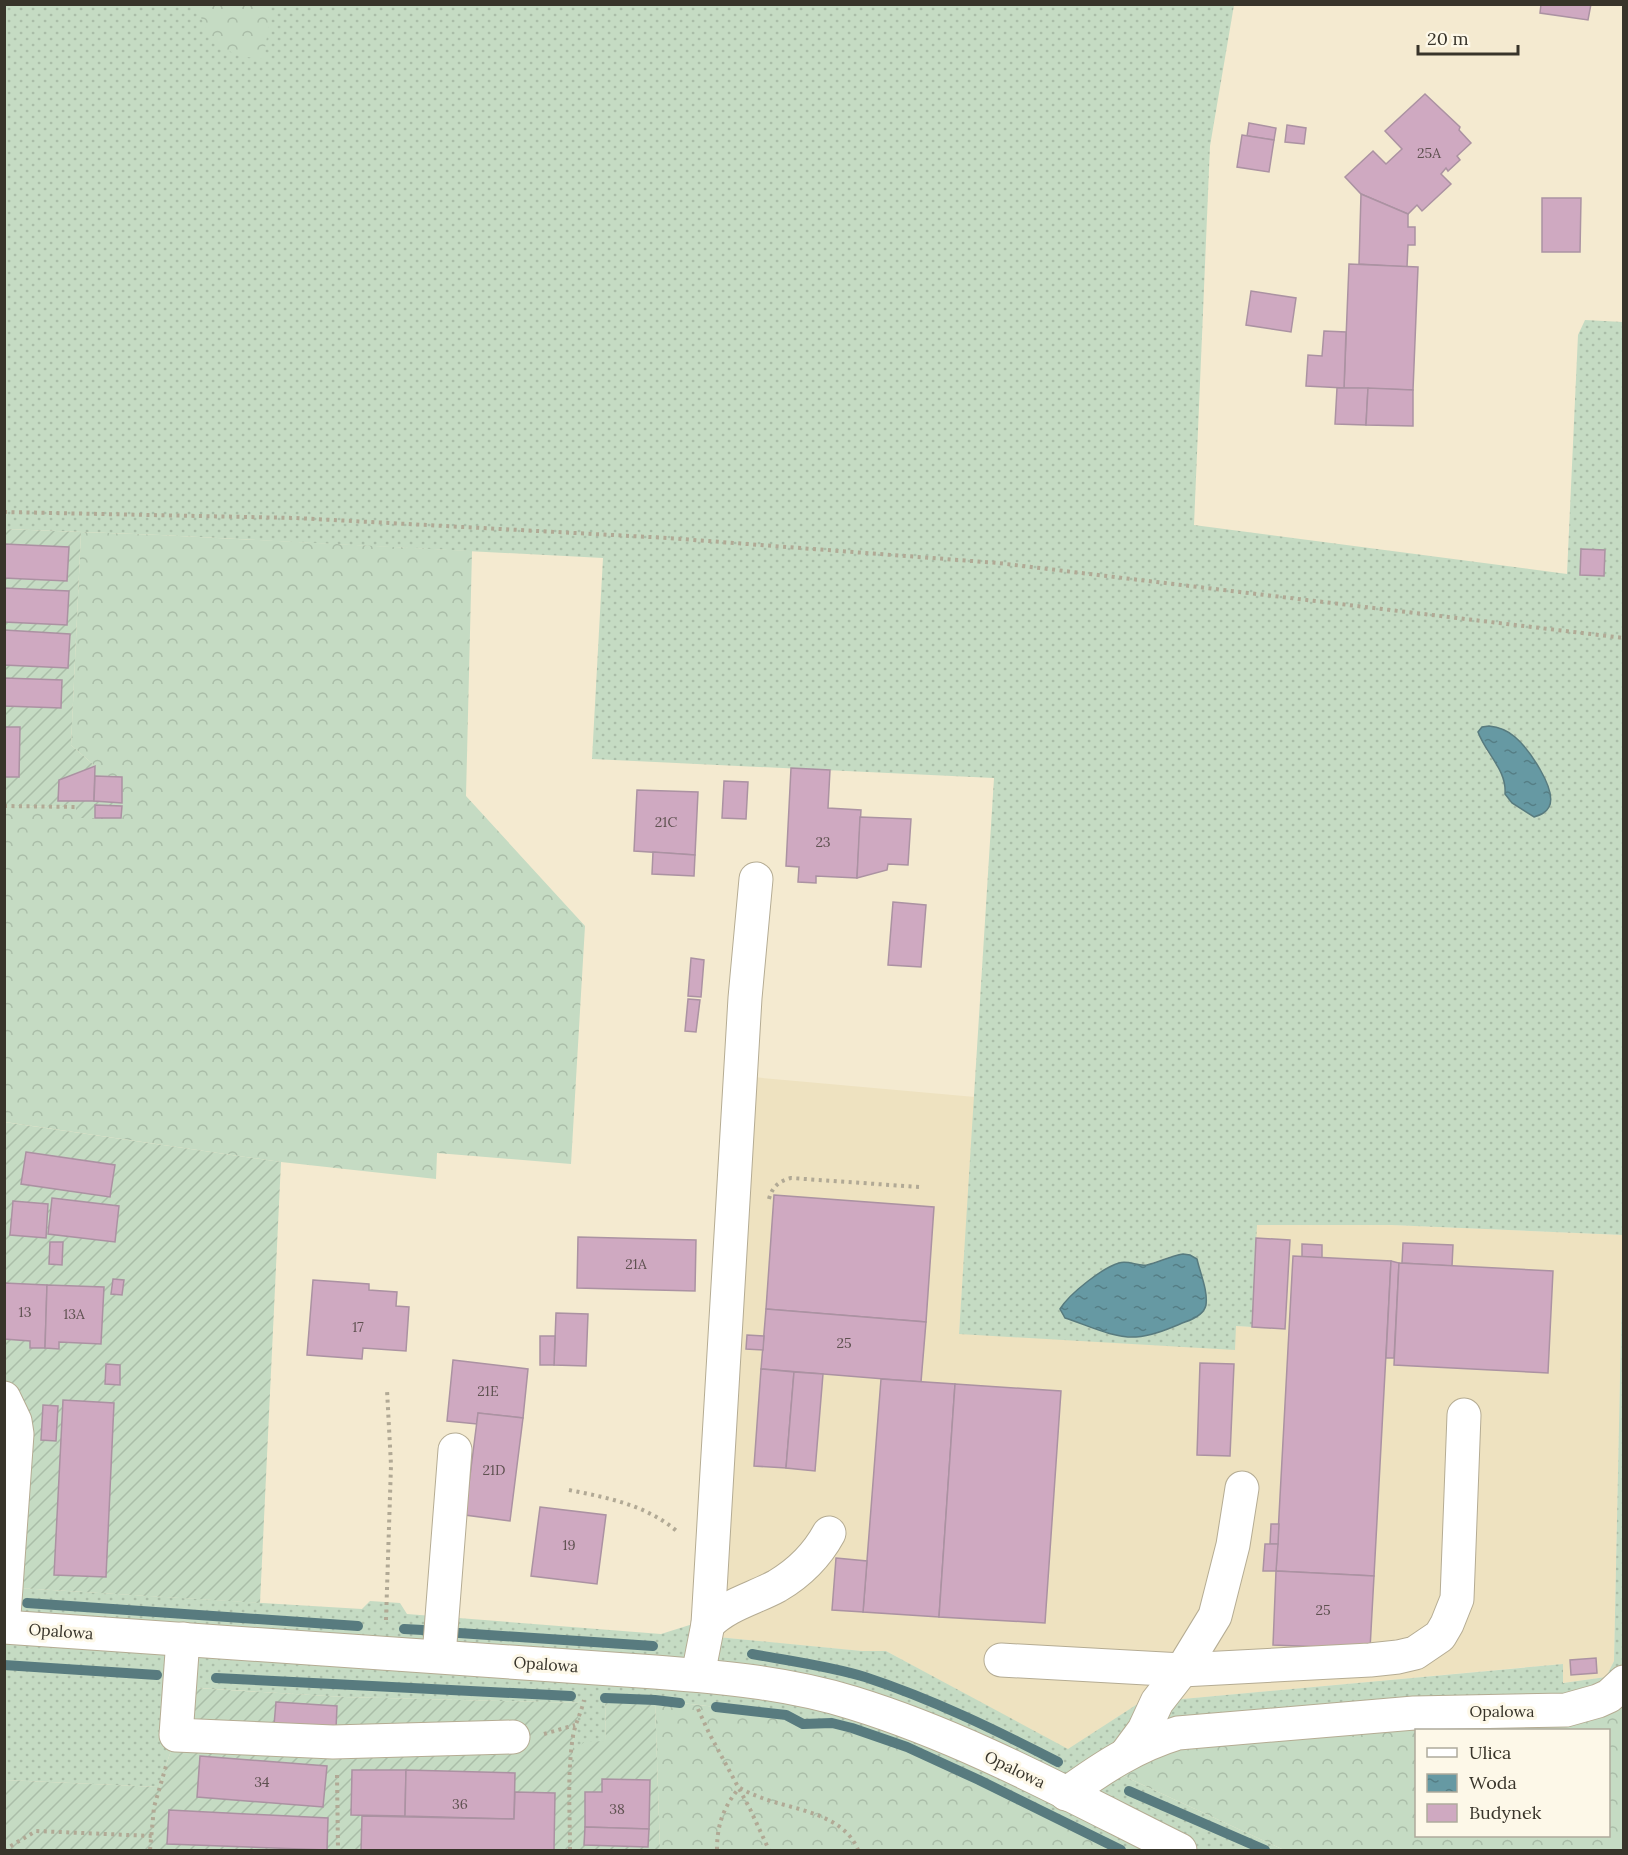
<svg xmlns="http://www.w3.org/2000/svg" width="1628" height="1855" font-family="Lora,serif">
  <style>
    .built { fill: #eee2c0 }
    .grass { fill: url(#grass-dots); fill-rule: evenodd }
    .forest { fill: url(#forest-crowns); fill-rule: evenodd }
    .garden { fill: url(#garden-furrows) }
    .water { fill: url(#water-ripples); stroke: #587b7f; stroke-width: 1.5 }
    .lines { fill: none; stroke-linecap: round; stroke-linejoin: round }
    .stream { stroke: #587b7f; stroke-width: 10 }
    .building { fill: #cfa9c1; stroke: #ab92a2; stroke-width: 1.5 }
    .minor-casing { stroke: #b5ac93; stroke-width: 35 }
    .path { stroke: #b1a995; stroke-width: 4; stroke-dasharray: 3 4.5; stroke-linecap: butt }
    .minor { stroke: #fff; stroke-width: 33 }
    .labels { text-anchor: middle; stroke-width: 6; stroke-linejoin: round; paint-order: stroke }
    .number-label { font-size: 14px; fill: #5e5150 }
    .street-label { font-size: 16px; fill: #38342a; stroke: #fdf8e8 }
  </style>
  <defs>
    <pattern id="grass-dots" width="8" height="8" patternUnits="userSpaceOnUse" patternTransform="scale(1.5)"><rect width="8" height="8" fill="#c5dbc3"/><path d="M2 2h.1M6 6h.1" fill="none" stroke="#aabda8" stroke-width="1.8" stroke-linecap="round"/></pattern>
    <pattern id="forest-crowns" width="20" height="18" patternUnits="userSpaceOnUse" patternTransform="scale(1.5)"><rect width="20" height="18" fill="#c5dbc3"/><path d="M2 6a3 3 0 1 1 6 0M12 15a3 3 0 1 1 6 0" fill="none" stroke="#aabda8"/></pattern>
    <pattern id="garden-furrows" width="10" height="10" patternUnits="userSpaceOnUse" patternTransform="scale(1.5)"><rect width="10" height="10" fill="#c5dbc3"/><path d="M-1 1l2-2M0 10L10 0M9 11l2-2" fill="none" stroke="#aabda8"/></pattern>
    <pattern id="water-ripples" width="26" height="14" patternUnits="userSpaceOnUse" patternTransform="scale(1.5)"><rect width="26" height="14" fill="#6699a3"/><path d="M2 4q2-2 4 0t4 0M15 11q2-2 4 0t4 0" fill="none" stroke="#557e85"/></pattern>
  </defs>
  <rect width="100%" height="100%" fill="#f4ead0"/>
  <path class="built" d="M741,1076L975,1097L959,1334L1236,1326L1251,1327L1256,1225H1391L1623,1235L1614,1661L1606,1677L1562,1683V1664L1139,1703L1068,1750L886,1651H862L706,1636Z"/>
  <path class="grass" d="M5,5H1234L1210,146L1194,525L1567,574L1578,335L1585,320L1623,322L1624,1682L1619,1688L1104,1767L1284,1850H1121L979,1780L907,1747L832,1723L803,1724L786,1715L655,1700L605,1698L606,1741L570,1769L575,1725L583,1703L344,1697L181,1687L176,1735L159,1787L5,1780L4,1576L19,1588L362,1609L370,1601L400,1603L407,1614L661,1634L696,1623L707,1636L862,1651H886L1068,1749L1139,1703L1563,1664V1683L1606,1677L1614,1661L1623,1235L1391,1225H1257L1252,1327L1236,1326L1235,1350L959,1334L994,778L592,759L603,558L160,535L5,529ZM1525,748L1547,782L1543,814L1534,817L1512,803L1505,794C1507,776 1497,764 1486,750ZM1183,1254C1192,1271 1214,1295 1201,1313L1137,1337L1122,1336L1065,1318L1069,1298L1107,1268L1121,1262L1132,1263L1142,1266L1172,1256Z"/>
  <g class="forest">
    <path d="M196,5H269L270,20L263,59L239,56L211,42Z"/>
    <path d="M81,532L160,535L472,551L466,796L585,926L571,1164L437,1153L436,1179L281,1162L5,1122V806L76,807V817L95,776V766L71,745Z"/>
    <path d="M1623,1682V1850H1284L1104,1767L1127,1753L1532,1712ZM1416,1730H1608V1836H1416Z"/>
    <path d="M655,1700L786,1715L803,1724L832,1723L852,1728L907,1747L979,1780L1121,1850H660Z"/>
  </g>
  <g class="garden">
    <path d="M5,529L81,532L71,745L95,766V776L122,777L121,818H76V807L5,806Z"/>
    <path d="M4,1122L281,1162L260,1603L19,1588L5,1576Z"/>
    <path d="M180,1687L344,1697L584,1703L575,1725L571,1767L583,1742L606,1741L605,1698L655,1700L660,1850H5V1780L159,1787L176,1735Z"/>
  </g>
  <g class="water">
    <path d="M1489,726C1499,727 1507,730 1515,737C1528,748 1558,790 1549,807C1546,813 1540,815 1534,817L1512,803L1505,794C1507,770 1486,754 1478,732L1482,727Z"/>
    <path d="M1183,1254L1190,1255L1197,1259C1200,1273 1208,1290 1206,1305C1204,1314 1194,1319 1185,1322C1170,1328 1153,1336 1136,1337C1112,1338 1087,1325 1065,1318L1060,1309C1069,1294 1102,1268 1119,1263C1129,1260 1138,1267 1147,1265C1160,1262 1170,1256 1183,1254Z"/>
  </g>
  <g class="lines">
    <g class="stream">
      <path d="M27,1603L358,1626"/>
      <path d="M404,1629L423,1630"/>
      <path d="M459,1633L653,1646"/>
      <path d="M752,1654C790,1661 829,1666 865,1677C932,1699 996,1730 1058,1762"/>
      <path d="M4,1665L157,1675"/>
      <path d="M216,1678L571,1696"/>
      <path d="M605,1698L655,1700L680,1703"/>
      <path d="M716,1707L786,1715L803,1724L832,1723L852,1728L907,1747L979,1780L1121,1850"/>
      <path d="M1129,1791L1265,1850"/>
    </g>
  </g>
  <g class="building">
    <path d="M1541,4H1591L1588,20L1540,13Z"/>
    <path d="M1425,94L1460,127L1459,130L1471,143L1457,156L1460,160L1448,171L1446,168L1441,174L1451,184L1422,211L1417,205L1408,214L1361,194L1345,177L1373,151L1386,164L1402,149L1385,131Z"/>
    <path d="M1249,123L1276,128L1274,140L1247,136Z"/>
    <path d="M1287,125L1306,128L1304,144L1285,142Z"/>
    <path d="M1242,135L1274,140L1269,172L1237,167Z"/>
    <path d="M1361,194L1408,214V227H1415V245H1408L1407,267L1359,264Z"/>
    <path d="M1542,198H1581L1580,252H1542Z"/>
    <path d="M1349,264L1418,267L1413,390L1344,388Z"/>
    <path d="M1251,291L1296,298L1291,332L1246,325Z"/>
    <path d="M1324,331L1346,332L1344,388L1306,386L1308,355L1322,356Z"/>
    <path d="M1337,388H1368L1366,425L1335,424Z"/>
    <path d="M1368,388L1413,390V426L1366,425Z"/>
    <path d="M4,544L69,547L67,581L4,578Z"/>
    <path d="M1581,549L1605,550L1604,576L1580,575Z"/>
    <path d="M4,588L69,591L67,625L4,622Z"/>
    <path d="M4,630L70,634L68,668L4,665Z"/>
    <path d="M4,678L62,680L61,708L4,706Z"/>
    <path d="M4,727H20L19,777H4Z"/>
    <path d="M95,766L94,801H58L59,780Z"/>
    <path d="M791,768L830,770L828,808L861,810L857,878L816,876V883L798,882L799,867L786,866Z"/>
    <path d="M95,776L122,777V803L94,801Z"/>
    <path d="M724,781L748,782L746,819L722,818Z"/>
    <path d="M637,790L698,792L695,855L634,851Z"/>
    <path d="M95,805L122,806L121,818H95Z"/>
    <path d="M860,817L911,819L908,865L888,864L887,870L857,878Z"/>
    <path d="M653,852L695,855L694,876L652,874Z"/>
    <path d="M893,902L926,905L921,967L888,965Z"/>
    <path d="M691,958L704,960L701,997L688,996Z"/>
    <path d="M688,999L700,1000L696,1032L685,1031Z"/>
    <path d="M26,1152L115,1165L110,1197L21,1184Z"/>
    <path d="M774,1195L934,1207L926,1322L766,1309Z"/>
    <path d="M52,1198L119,1206L115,1242L48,1234Z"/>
    <path d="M13,1201L48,1204L46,1238L10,1235Z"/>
    <path d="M578,1237L696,1240L695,1291L577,1288Z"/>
    <path d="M1256,1238L1290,1240L1285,1329L1252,1327Z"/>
    <path d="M50,1242H63L62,1265L49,1264Z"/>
    <path d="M1403,1243L1453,1245L1452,1266L1402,1263Z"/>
    <path d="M1302,1244L1322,1245V1258L1302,1257Z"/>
    <path d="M1293,1256L1391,1261L1374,1576L1276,1571Z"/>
    <path d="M1391,1261L1399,1263L1394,1358H1386Z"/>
    <path d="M1399,1263L1553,1271L1548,1373L1394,1365Z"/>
    <path d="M113,1279L124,1280L122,1295L111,1294Z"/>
    <path d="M313,1280L369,1284V1290L397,1292L396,1306L409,1307L406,1351L363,1348L362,1359L307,1355Z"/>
    <path d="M4,1283L47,1285L45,1348H30V1341L4,1339Z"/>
    <path d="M47,1285L104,1287L101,1344L59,1342V1349L45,1348Z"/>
    <path d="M766,1309L926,1322L921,1382L761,1369Z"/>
    <path d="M556,1313L588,1314L586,1366L554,1365Z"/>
    <path d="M747,1335L764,1336L763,1350L746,1349Z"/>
    <path d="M540,1336H555L554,1365H540Z"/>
    <path d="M453,1360L528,1369L523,1418L478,1413L477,1424L447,1421Z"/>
    <path d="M1200,1363L1234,1364L1230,1456L1197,1455Z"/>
    <path d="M106,1364L120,1365V1385L105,1384Z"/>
    <path d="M761,1369L794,1372L786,1468L754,1466Z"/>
    <path d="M794,1372L823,1374L815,1471L786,1468Z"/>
    <path d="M881,1379L955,1384L939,1617L863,1612Z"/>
    <path d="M955,1384L1061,1391L1045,1623L939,1617Z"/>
    <path d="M63,1400L114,1403L106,1577L54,1575Z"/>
    <path d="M43,1405L58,1406L56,1441L41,1440Z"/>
    <path d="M478,1413L523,1418L510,1521L465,1515Z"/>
    <path d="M540,1507L606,1515L597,1584L531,1576Z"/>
    <path d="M1271,1524H1279L1278,1544H1270Z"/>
    <path d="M1265,1544H1278L1276,1571H1263Z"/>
    <path d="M836,1558L867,1561L863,1612L832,1610Z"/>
    <path d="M1276,1571L1374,1576L1370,1649L1273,1645Z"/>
    <path d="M1596,1658L1597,1673L1571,1675L1570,1660Z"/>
    <path d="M276,1702L337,1706L336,1729L274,1725Z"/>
    <path d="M200,1756L327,1766L323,1807L197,1797Z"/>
    <path d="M352,1770H406L405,1816L351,1815Z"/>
    <path d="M406,1770L515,1773L514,1819L405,1816Z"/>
    <path d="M602,1779L650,1780L649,1829L585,1827V1792H602Z"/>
    <path d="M515,1792L555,1793L554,1850H361L362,1816L514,1819Z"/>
    <path d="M169,1810L328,1818L327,1850L167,1844Z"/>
    <path d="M585,1827L649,1829L648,1847L584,1845Z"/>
  </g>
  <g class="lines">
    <g class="minor-casing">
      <g id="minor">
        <path d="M4,1398L15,1421L17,1434L4,1615"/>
        <path d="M708,1624C728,1604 753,1599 777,1586C799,1573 817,1555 829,1533"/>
        <path d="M4,1627L655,1672C721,1677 789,1683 853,1703C967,1738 1073,1797 1180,1850"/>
        <path d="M183,1639L176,1735L333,1742L513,1737"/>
        <path d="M439,1656L455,1450"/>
        <path d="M1001,1660L1182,1670L1370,1660L1398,1657L1415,1653L1440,1636L1447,1624L1457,1599L1464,1415"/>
        <path d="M698,1675L708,1624L745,998L756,879"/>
        <path d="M1127,1753L1144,1730L1157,1702L1182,1670L1215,1616L1233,1545L1242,1488"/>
        <path d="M1066,1794C1102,1768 1135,1746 1178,1733L1414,1713L1566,1710L1598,1701L1609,1696L1624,1682"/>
      </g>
    </g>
    <g class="path">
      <path d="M4,512L296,518L668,538L998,563L1624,638"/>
      <path d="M4,806L76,807"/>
      <path d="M769,1199C772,1187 779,1181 791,1178L919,1187"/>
      <path d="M569,1490C609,1498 647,1505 679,1533"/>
      <path d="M386,1620L391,1465L387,1390"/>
      <path d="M698,1709L709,1733L750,1809L769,1850"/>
      <path d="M544,1734L575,1725"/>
      <path d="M337,1775L338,1850"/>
      <path d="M740,1788C747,1792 754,1795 762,1798C794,1810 843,1813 858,1850"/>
      <path d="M4,1850L36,1831L152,1836"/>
      <path d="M150,1850L154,1807L166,1766"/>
      <path d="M570,1850C570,1813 567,1774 573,1736C575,1724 581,1713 584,1700"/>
      <path d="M717,1850C717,1825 723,1808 739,1788"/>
    </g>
    <use href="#minor" class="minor"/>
  </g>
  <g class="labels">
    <g class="number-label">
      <text x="1429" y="158">25A</text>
      <text x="666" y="827">21C</text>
      <text x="823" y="847">23</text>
      <text x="636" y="1269">21A</text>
      <text x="25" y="1317">13</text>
      <text x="74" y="1319">13A</text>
      <text x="358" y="1332">17</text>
      <text x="844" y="1348">25</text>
      <text x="488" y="1396">21E</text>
      <text x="494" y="1475">21D</text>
      <text x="569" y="1550">19</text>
      <text x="1323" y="1615">25</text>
      <text x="262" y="1787">34</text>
      <text x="460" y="1809">36</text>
      <text x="617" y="1814">38</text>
    </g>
    <g class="street-label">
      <text transform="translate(61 1631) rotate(4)" y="6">Opalowa</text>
      <text transform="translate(546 1664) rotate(4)" y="6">Opalowa</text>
      <text x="1502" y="1717">Opalowa</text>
      <text transform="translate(1015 1769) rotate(26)" y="6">Opalowa</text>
    </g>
  </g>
  <rect width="1628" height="1855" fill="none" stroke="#38342a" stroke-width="12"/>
  <rect x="1415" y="1729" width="195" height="108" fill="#fdf8e8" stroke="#aeaa9c" stroke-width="1.5"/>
  <rect x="1427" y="1748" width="30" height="9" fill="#ffffff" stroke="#aeaa9c" stroke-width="1.5"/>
  <text x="1469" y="1759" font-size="18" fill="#38342a">Ulica</text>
  <rect x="1427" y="1774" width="30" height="18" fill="url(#water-ripples)" stroke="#aeaa9c" stroke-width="1.5"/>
  <text x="1469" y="1789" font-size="18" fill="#38342a">Woda</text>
  <rect x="1427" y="1804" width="30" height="18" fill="#cfa9c1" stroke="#aeaa9c" stroke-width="1.5"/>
  <text x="1469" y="1819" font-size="18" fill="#38342a">Budynek</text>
  <path d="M1418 45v9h100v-9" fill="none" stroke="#38342a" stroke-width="3"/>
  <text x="1427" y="45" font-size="18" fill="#38342a" stroke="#fdf8e8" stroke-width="4.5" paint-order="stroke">20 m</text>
</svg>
